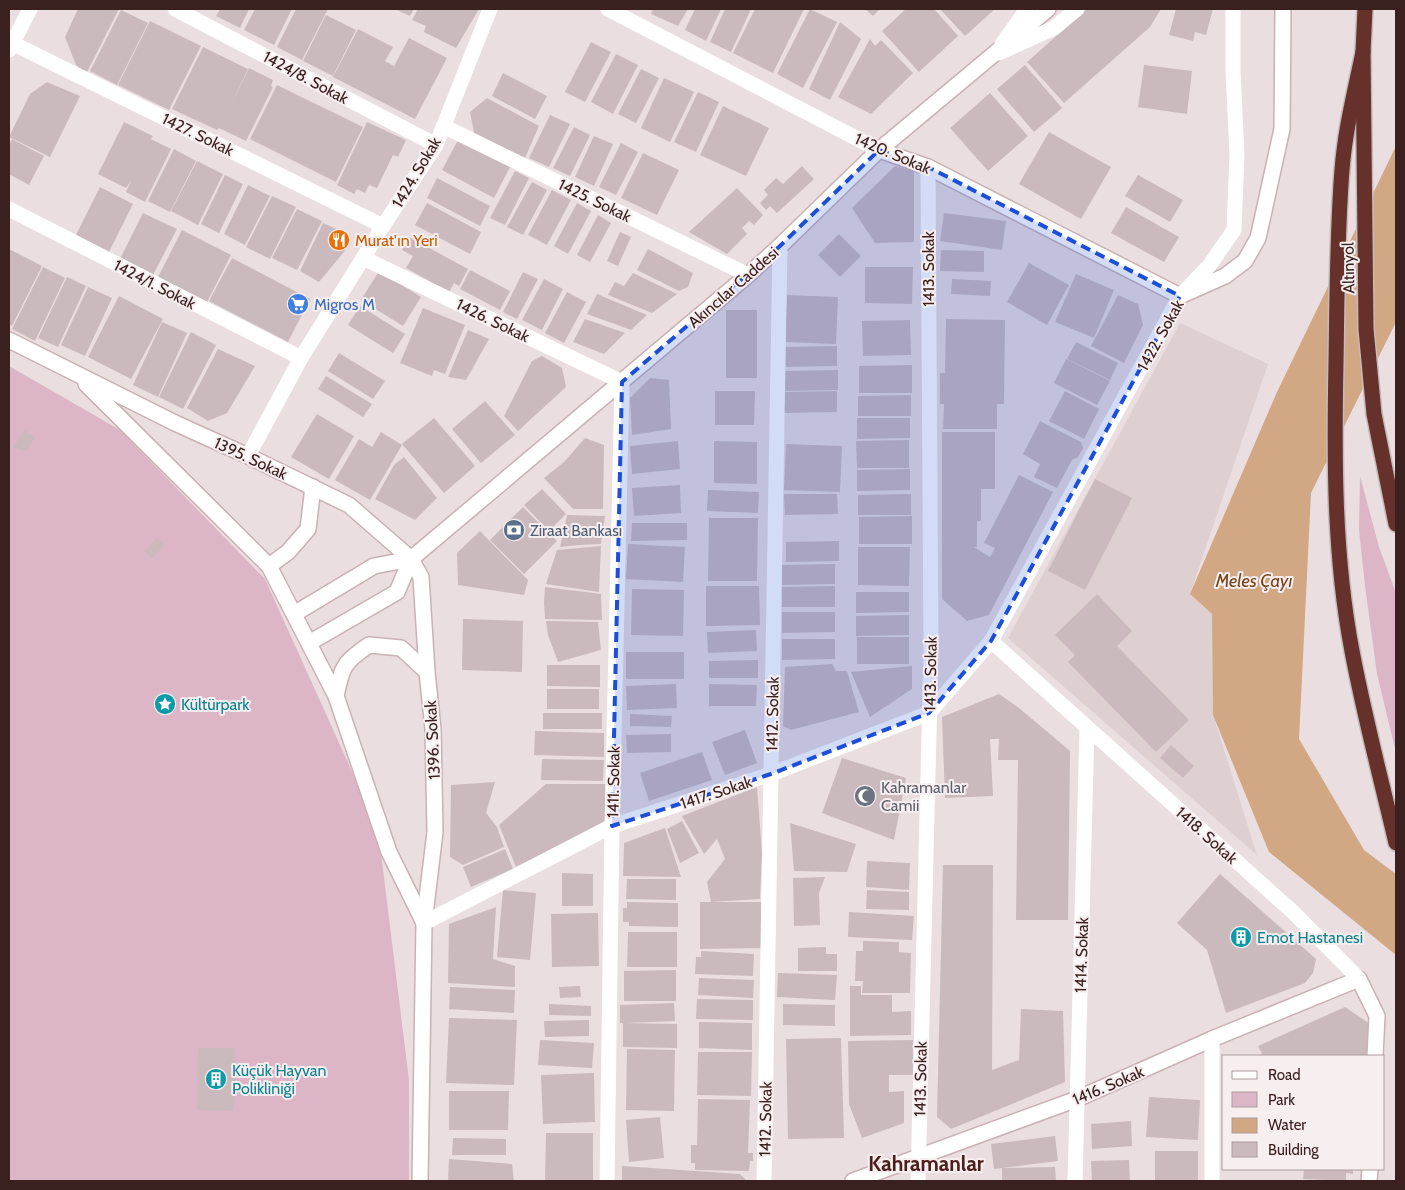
<svg xmlns="http://www.w3.org/2000/svg" width="1405" height="1190" font-family="Cabin,sans-serif">
  <style>
    .built { fill: #decfd1 }
    .green { fill: #dcb6c6 }
    .water { fill: #d1a784 }
    .building { fill: #cbbabd }
    .lines { fill: none; stroke-linecap: round; stroke-linejoin: round }
    .secondary-casing { stroke: #cab1b3; stroke-width: 18 }
    .highway-casing { stroke: #c4bcbc; stroke-width: 18 }
    .street { stroke: #fff; stroke-width: 15 }
    .secondary { stroke: #fff; stroke-width: 15 }
    .highway { stroke: #66302b; stroke-width: 15 }
    .marked { fill: #1d4ed8; fill-opacity: 0.2; stroke: #1d4ed8; stroke-width: 4; stroke-dasharray: 10 6; stroke-linejoin: round }
    .labels { text-anchor: middle; stroke-width: 4; stroke-linejoin: round; paint-order: stroke }
    .street-label { font-size: 16px; fill: #3a201f; stroke: #f7eef0 }
    .food-label { font-size: 16px; fill: #c56008; stroke: #f7eef0; text-anchor: start }
    .shop-label { font-size: 16px; fill: #366cbe; stroke: #f7eef0; text-anchor: start }
    .service-label { font-size: 16px; fill: #4e5e75; stroke: #f7eef0; text-anchor: start }
    .culture-label { font-size: 16px; fill: #0d838f; stroke: #f7eef0; text-anchor: start }
    .worship-label { font-size: 16px; fill: #5b616d; stroke: #f7eef0; text-anchor: start }
    .water-label { font-size: 18px; font-style: italic; fill: #764419; stroke: #f7eef0 }
    .district-label { font-size: 21px; font-weight: bold; fill: #4c1e1b; stroke: #f7eef0 }
  </style>
  <rect width="100%" height="100%" fill="#eadee0"/>
  <path class="built" d="M1180,323L1268,364L1190,594L1212,614L1213,715L1257,855L1008,638Z"/>
  <g class="green">
    <path d="M9,366L120,430L265,579L378,829L409,1080V1181H9Z"/>
    <path d="M1360,476L1379,547L1396,593V753L1377,674L1365,586L1359,530Z"/>
  </g>
  <path class="water" d="M1396,146V322L1311,493L1299,739L1364,850L1396,874V955L1269,852L1213,715L1212,614L1190,594L1277,392Z"/>
  <g class="building">
    <path d="M78,9H119L86,74L76,65L65,37Z"/>
    <path d="M220,9H249L240,28L216,16Z"/>
    <path d="M255,9H292L274,45L244,30Z"/>
    <path d="M296,9H328L302,60L277,47Z"/>
    <path d="M395,9H414L410,16Z"/>
    <path d="M418,9H479L456,48L424,32L426,26L412,20Z"/>
    <path d="M653,9H688L678,26L651,14Z"/>
    <path d="M695,9H721L706,41L685,30Z"/>
    <path d="M725,9H751L731,52L710,42Z"/>
    <path d="M755,9H804L773,73L733,53Z"/>
    <path d="M810,9L837,22L803,88L777,74Z"/>
    <path d="M865,9H880L873,16Z"/>
    <path d="M906,9H934L958,36L919,72L882,31Z"/>
    <path d="M940,9H995L965,36Z"/>
    <path d="M1087,9H1161L1150,27L1064,103L1027,62Z"/>
    <path d="M1176,9H1213L1206,35L1195,32L1193,41L1169,35Z"/>
    <path d="M121,10L148,23L117,85L90,71Z"/>
    <path d="M326,15L356,30L333,76L303,61Z"/>
    <path d="M150,21L201,46L169,110L118,85Z"/>
    <path d="M840,22L861,39L830,100L809,89Z"/>
    <path d="M358,29L393,47L385,61L394,66L409,38L447,58L415,119L333,77Z"/>
    <path d="M870,39L875,46L881,40L913,73L871,114L838,97Z"/>
    <path d="M591,42L611,52L585,102L565,92Z"/>
    <path d="M203,47L248,69L231,105L249,68L273,80L271,86L273,87L246,141L219,128L217,130L172,109Z"/>
    <path d="M616,54L638,65L613,114L591,102Z"/>
    <path d="M1025,65L1062,108L1034,132L997,89Z"/>
    <path d="M1144,65L1192,71L1187,114L1138,107Z"/>
    <path d="M641,69L659,78L636,123L618,114Z"/>
    <path d="M503,73L547,96L535,119L492,96Z"/>
    <path d="M664,78L694,92L670,142L641,128Z"/>
    <path d="M47,82L80,96L50,157L9,137L30,94Z"/>
    <path d="M277,85L363,127L336,182L250,139Z"/>
    <path d="M698,92L719,102L696,152L674,142Z"/>
    <path d="M990,93L1028,136L988,171L950,128Z"/>
    <path d="M487,98L539,126L525,158L475,137L470,112Z"/>
    <path d="M723,106L769,128L746,176L700,155Z"/>
    <path d="M550,115L570,124L549,167L529,158Z"/>
    <path d="M124,122L153,136L151,139L171,149L145,202L126,192L131,181L126,188L98,174Z"/>
    <path d="M367,122L406,140L398,157L393,155L377,188L369,185L365,193L357,189L354,194L337,185Z"/>
    <path d="M574,127L590,135L570,176L553,168Z"/>
    <path d="M1049,132L1111,167L1081,219L1019,184Z"/>
    <path d="M594,136L613,144L594,186L575,177Z"/>
    <path d="M12,139L44,156L29,185L9,174V146Z"/>
    <path d="M458,140L510,167L494,198L442,170Z"/>
    <path d="M621,143L638,152L616,195L599,187Z"/>
    <path d="M174,149L196,161L170,212L148,201Z"/>
    <path d="M643,153L679,170L657,215L621,198Z"/>
    <path d="M197,161L223,174L198,225L171,211Z"/>
    <path d="M802,166L814,179L777,213L770,206L766,210L760,203L768,195L764,190L776,178L783,184Z"/>
    <path d="M895,166L914,171V242L875,243L852,208Z"/>
    <path d="M515,171L529,178L505,225L490,218Z"/>
    <path d="M225,175L243,184L219,233L201,224Z"/>
    <path d="M1138,175L1183,200L1170,222L1125,196Z"/>
    <path d="M437,178L490,206L480,226L427,198Z"/>
    <path d="M532,182L547,190L523,235L507,227Z"/>
    <path d="M248,185L270,196L245,245L224,234Z"/>
    <path d="M100,187L133,204L108,254L75,237Z"/>
    <path d="M737,188L763,215L754,225L749,221L742,228L747,234L727,254L689,232Z"/>
    <path d="M552,190L571,200L547,245L528,235Z"/>
    <path d="M272,196L296,207L270,259L246,247Z"/>
    <path d="M427,203L481,232L470,254L415,225Z"/>
    <path d="M577,203L591,211L568,254L554,246Z"/>
    <path d="M1126,207L1179,237L1164,262L1111,233Z"/>
    <path d="M297,209L322,221L297,270L272,258Z"/>
    <path d="M143,213L177,229L152,277L119,261Z"/>
    <path d="M944,213L1006,221L1002,250L940,241Z"/>
    <path d="M598,215L611,223L590,262L577,255Z"/>
    <path d="M323,223L341,231L348,247L319,282L300,271Z"/>
    <path d="M182,230L231,255L206,304L157,279Z"/>
    <path d="M620,232L631,237L618,266L607,261Z"/>
    <path d="M839,234L861,256L840,277L818,255Z"/>
    <path d="M409,237L468,269L459,286L454,283L449,292L406,268L413,256L402,250Z"/>
    <path d="M9,249L42,266L12,326L9,324Z"/>
    <path d="M648,249L693,273L688,287L679,291L637,270Z"/>
    <path d="M941,250L984,251V272L940,271Z"/>
    <path d="M232,258L310,299L288,342L209,301Z"/>
    <path d="M1029,263L1069,285L1047,325L1007,302Z"/>
    <path d="M43,267L65,278L35,341L12,329Z"/>
    <path d="M865,267H913L912,304L865,303Z"/>
    <path d="M470,270L510,291L500,310L460,289Z"/>
    <path d="M379,271L421,297L403,326L361,300Z"/>
    <path d="M523,272L538,279L517,319L503,312Z"/>
    <path d="M633,273L677,294L652,313L608,295L615,282L624,286Z"/>
    <path d="M1076,274L1114,290L1094,338L1055,322Z"/>
    <path d="M67,277L86,286L58,347L38,338Z"/>
    <path d="M544,279L563,289L542,330L522,320Z"/>
    <path d="M952,279L991,281L990,296L951,294Z"/>
    <path d="M88,287L112,298L85,356L61,345Z"/>
    <path d="M567,292L586,302L564,343L545,333Z"/>
    <path d="M597,294L647,315L631,330L587,314Z"/>
    <path d="M787,295L838,297L836,344L785,342Z"/>
    <path d="M1118,295L1138,304L1143,325L1124,363L1091,346Z"/>
    <path d="M119,296L163,319L131,379L88,357Z"/>
    <path d="M360,306L405,334L393,353L348,325Z"/>
    <path d="M423,308L465,325L445,374L434,370L432,376L400,363Z"/>
    <rect x="726" y="310" width="31" height="68"/>
    <path d="M585,319L625,333L604,354L573,342Z"/>
    <path d="M946,319L1005,320L1004,404H997V429H943L944,404H940V373H945Z"/>
    <path d="M910,320L911,355L863,356L862,321Z"/>
    <path d="M162,322L187,333L158,397L133,385Z"/>
    <path d="M468,330L489,339L466,380L448,377Z"/>
    <path d="M191,332L216,345L183,409L159,397Z"/>
    <path d="M1076,342L1118,363L1110,380L1067,359Z"/>
    <path d="M837,346V366L784,367V347Z"/>
    <path d="M218,349L255,366L227,413L208,421L187,408Z"/>
    <path d="M339,353L385,381L373,399L328,371Z"/>
    <path d="M542,356L562,368L566,387L518,431L504,416L532,361Z"/>
    <path d="M1066,359L1110,381L1097,405L1054,383Z"/>
    <path d="M912,365V393H859V366Z"/>
    <path d="M838,370V390L785,391V371Z"/>
    <path d="M326,376L372,404L363,417L318,389Z"/>
    <path d="M650,378L669,380L671,429L632,435L630,398Z"/>
    <path d="M715,391H755L754,425H715Z"/>
    <path d="M837,391V412L784,413V392Z"/>
    <path d="M1065,391L1099,409L1084,439L1049,421Z"/>
    <path d="M911,395V416H858V396Z"/>
    <path d="M485,401L515,435L481,463L452,429Z"/>
    <path d="M317,414L354,436L329,479L291,457Z"/>
    <path d="M434,418L475,466L444,493L402,444Z"/>
    <path d="M857,418H910V438L857,439Z"/>
    <path d="M1040,421L1081,442L1083,448L1078,457L1072,460L1057,488L1034,477L1040,464L1023,454Z"/>
    <path d="M24,430L35,437L27,451L13,448Z"/>
    <path d="M381,432L402,445L370,500L335,480L359,439L372,447Z"/>
    <path d="M942,432H995V489H981V521H977V547H974L990,557L995,548L984,543L1019,475L1053,492L989,615L967,621L942,599Z"/>
    <path d="M585,438L604,445L603,509H573L544,478L564,462Z"/>
    <path d="M909,440V468H857L856,441Z"/>
    <path d="M678,441L680,469L632,474L630,446Z"/>
    <path d="M714,441L757,442V484L714,483Z"/>
    <path d="M786,444L842,446L840,492L784,490Z"/>
    <path d="M404,457L437,498L415,520L375,499L394,465Z"/>
    <path d="M910,469V490L857,491V470Z"/>
    <path d="M1095,479L1132,498L1085,590L1048,571Z"/>
    <path d="M680,485L681,513L634,516L632,488Z"/>
    <path d="M542,489L566,514L549,531L524,505Z"/>
    <path d="M708,490L759,492L758,513L707,511Z"/>
    <path d="M784,494H837L838,514L785,515Z"/>
    <path d="M911,494V515H858V495Z"/>
    <path d="M523,507L557,541L524,574L490,540Z"/>
    <path d="M567,515L605,516L601,544L579,545L560,547Z"/>
    <path d="M912,516V544H859V517Z"/>
    <path d="M709,518H758L757,581H708Z"/>
    <path d="M632,523H687V540L631,541Z"/>
    <path d="M480,531L528,580L524,595L458,585L457,553Z"/>
    <path d="M157,538L164,545L152,559L144,551Z"/>
    <path d="M839,541V561L786,562V542Z"/>
    <path d="M628,544L685,547L683,582L626,579Z"/>
    <path d="M601,546L599,592L546,584L557,550Z"/>
    <path d="M858,547H910L909,586L858,585Z"/>
    <path d="M835,564V584L782,585V565Z"/>
    <path d="M706,586H759L760,625L706,626Z"/>
    <path d="M835,586V607H782L781,587Z"/>
    <path d="M545,587L601,594L602,620L545,619L544,603Z"/>
    <path d="M632,589L684,590L683,636L631,635Z"/>
    <path d="M856,592H909V612L856,613Z"/>
    <path d="M1097,594L1132,631L1117,646L1189,720L1156,752L1068,662L1075,655L1055,635Z"/>
    <path d="M782,612H835V632L782,633Z"/>
    <path d="M909,615V635L856,636V616Z"/>
    <path d="M463,619L523,621L522,672L462,670Z"/>
    <path d="M546,621L598,622L601,650L558,662L548,635Z"/>
    <path d="M756,630L757,651L708,653L707,632Z"/>
    <rect x="857" y="637" width="52" height="27"/>
    <path d="M782,639H835V659L782,660Z"/>
    <rect x="626" y="652" width="58" height="27"/>
    <path d="M758,660V678H709V661Z"/>
    <path d="M832,664L836,671H847L859,712L791,730L783,726L785,667Z"/>
    <path d="M547,665H600V687L547,686Z"/>
    <path d="M912,666V689L870,717L851,672Z"/>
    <path d="M676,684L677,708L627,710L626,686Z"/>
    <path d="M709,684L757,685L756,706H709Z"/>
    <rect x="547" y="689" width="52" height="20"/>
    <path d="M999,694L1019,708L1070,751L1068,920H1016L1018,760H998L999,739H990L993,796L945,798L942,717Z"/>
    <rect x="543" y="713" width="59" height="16"/>
    <path d="M630,714L672,716L671,727L630,726Z"/>
    <path d="M745,730L757,763L725,775L712,742Z"/>
    <path d="M535,731L604,733V757L534,755Z"/>
    <path d="M671,734V752L627,753L626,735Z"/>
    <path d="M1171,745L1194,766L1183,778L1160,758Z"/>
    <path d="M702,752L712,780L649,801L640,773Z"/>
    <path d="M842,758L906,778L894,840L822,813Z"/>
    <path d="M542,759L604,760L603,781L541,780Z"/>
    <path d="M495,782L486,813L497,827L504,847L463,865L450,857L451,785Z"/>
    <path d="M546,784H606L607,823L516,867L499,825Z"/>
    <path d="M757,787L762,853L760,899L711,902L707,882L725,859L717,839L704,854L682,816Z"/>
    <path d="M682,821L699,853L680,863L667,829Z"/>
    <path d="M790,823L856,844L847,872L794,871Z"/>
    <path d="M665,828L681,877L623,876L624,843Z"/>
    <path d="M505,849L513,869L471,887L463,867Z"/>
    <path d="M867,861L910,863L909,890L866,887Z"/>
    <path d="M943,865H993L992,1070L1019,1060L1021,1009L1063,1011L1065,1082L951,1129L937,1117Z"/>
    <path d="M562,873L593,874V906H562Z"/>
    <path d="M1220,874L1316,959L1313,973L1305,983L1226,1013L1207,950L1177,923Z"/>
    <path d="M825,877L819,893L820,925L794,926L793,878Z"/>
    <path d="M627,879H676V900L626,899Z"/>
    <path d="M503,890L536,893L530,960L497,957Z"/>
    <path d="M867,890L909,892V910L866,909Z"/>
    <path d="M627,902L678,903V927L629,926V922H623V908H627Z"/>
    <path d="M700,902H761V948L700,949Z"/>
    <path d="M496,907L493,959L515,966V987L448,983L449,924Z"/>
    <path d="M849,912L914,916L912,940L848,937Z"/>
    <path d="M598,913L599,966L552,967L551,914Z"/>
    <path d="M628,932H677V967H627Z"/>
    <path d="M863,941L899,942V952L911,953L910,993H862L863,981H855L856,951H863Z"/>
    <path d="M826,947V954H837V971H798V948Z"/>
    <path d="M701,951L754,954L753,976L695,974L696,957H701Z"/>
    <path d="M676,970V1001H624V971Z"/>
    <path d="M778,973L837,975L835,1000L777,997Z"/>
    <path d="M699,978L754,980L753,998L698,995Z"/>
    <path d="M580,986L581,997L560,998L559,987Z"/>
    <path d="M850,986H861V995H892V1012L911,1011V1035L850,1036Z"/>
    <path d="M450,987L515,990L514,1013L449,1009Z"/>
    <path d="M697,999L753,1000V1020L696,1019Z"/>
    <path d="M674,1003L675,1021L626,1023L677,1024V1048L623,1047V1023H620V1005Z"/>
    <path d="M549,1004L591,1006V1016L549,1015Z"/>
    <path d="M783,1004L835,1005V1026L783,1025Z"/>
    <path d="M1345,1007L1370,1024L1366,1056H1263L1258,1046Z"/>
    <path d="M449,1018L517,1020L514,1085L446,1083Z"/>
    <path d="M589,1020V1036L545,1037L544,1021Z"/>
    <path d="M699,1022L752,1023V1050L699,1048Z"/>
    <path d="M841,1038L844,1138L788,1139L786,1039Z"/>
    <path d="M540,1040L594,1043L592,1068L538,1065Z"/>
    <path d="M913,1040V1075H889V1092L904,1091V1123L862,1138L849,1104L848,1041Z"/>
    <path d="M198,1048H235L234,1111L197,1110Z"/>
    <path d="M627,1049L675,1050L674,1111L626,1110Z"/>
    <path d="M698,1052H752L751,1096L697,1095Z"/>
    <path d="M594,1073L595,1122L543,1124L541,1075Z"/>
    <path d="M449,1091H509L508,1130H449Z"/>
    <path d="M1149,1097L1200,1100L1198,1140L1146,1137Z"/>
    <path d="M698,1099L750,1100L748,1153H753V1161H750L749,1171L695,1170V1163H691V1145H697Z"/>
    <path d="M660,1117L664,1158L629,1162L626,1120Z"/>
    <path d="M1131,1121L1132,1146L1092,1149L1091,1124Z"/>
    <path d="M546,1133H593V1181H545Z"/>
    <path d="M1055,1136L1058,1161L994,1169L991,1144Z"/>
    <path d="M453,1138L506,1139V1155H452Z"/>
    <rect x="1155" y="1151" width="43" height="30"/>
    <path d="M449,1159L512,1164L514,1181H448Z"/>
    <path d="M1129,1160L1130,1181H1092L1091,1161Z"/>
    <path d="M622,1166L740,1174L747,1181H622Z"/>
    <path d="M1055,1167L1056,1181H1002V1168Z"/>
    <path d="M1304,1169H1353V1174L1346,1173V1181L1303,1179Z"/>
  </g>
  <g class="lines">
    <g class="secondary-casing">
      <g id="secondary">
        <path d="M879,150L928,167L1180,296L1225,276L1245,261L1258,238L1282,129L1283,9"/>
        <path d="M9,340L175,423L248,456L349,505L411,559L421,577L427,672L433,729L435,832L424,923L420,1181"/>
        <path d="M86,384L269,566L336,696L389,852L424,923"/>
        <path d="M269,566L288,552L308,529L313,487"/>
        <path d="M294,614L374,566L411,559"/>
        <path d="M309,643L397,592L411,559L748,275L780,246L879,150L1048,9"/>
        <path d="M336,696C342,666 344,662 369,645L401,648L427,672"/>
        <path d="M853,1181L1077,1099L1212,1039L1359,979L1377,1016L1375,1056"/>
        <path d="M1369,1181L1370,1169"/>
      </g>
    </g>
    <g class="highway-casing">
      <g id="highway">
        <path d="M1365,9L1363,52L1366,329L1374,414L1396,524"/>
        <path d="M1363,52C1355,91 1345,130 1342,170C1337,233 1337,299 1336,363C1334,459 1334,557 1352,651C1364,715 1381,779 1396,843"/>
      </g>
    </g>
    <g class="street">
      <path d="M175,9L436,145"/>
      <path d="M608,9L879,150"/>
      <path d="M12,43L383,226"/>
      <path d="M1002,44L1027,9"/>
      <path d="M9,50L30,9"/>
      <path d="M999,53L1054,28L1077,9"/>
      <path d="M443,126L748,275"/>
      <path d="M9,209L301,358"/>
      <path d="M363,258L622,382L612,826L607,1181"/>
      <path d="M248,456L301,358L383,226L436,145L490,9"/>
      <path d="M991,641L1294,913L1359,979"/>
      <path d="M424,923L612,826L771,774L929,713L991,641L1180,296L1209,266L1234,230L1237,155L1233,71V9"/>
      <path d="M764,1181L780,246"/>
      <path d="M918,1181L931,652L928,167"/>
      <path d="M1075,1181L1087,728"/>
      <path d="M1212,1181V1039"/>
    </g>
    <use href="#secondary" class="secondary"/>
    <use href="#highway" class="highway"/>
  </g>
  <path class="marked" d="M879,150L928,167L1180,296L991,641L929,713L771,774L612,826L622,382L780,246Z"/>
  <defs>
    <g id="restaurant-disc" transform="scale(1.125)"><circle r="9.5" fill="#e8710a" stroke="#f7eef0"/><path d="M-5-6h1v4h1v-4h1v4h1v-4h1v5L-1.5 .5V6h-2V.5L-5-1ZM5-6V6H3V1.5H1.5Q1.5-4 5-6Z" fill="#fff"/></g>
    <g id="supermarket-disc" transform="scale(1.125)"><circle r="9.5" fill="#3f7fe0" stroke="#f7eef0"/><path d="M-6-5.5h2.5l.6 2H6L4.5 2H-2.5L-4.4-4H-6ZM-1.5 3.2a1.3 1.3 0 1 0 .1 0ZM3 3.2a1.3 1.3 0 1 0 .1 0Z" fill="#fff"/></g>
    <g id="bank-disc" transform="scale(1.125)"><circle r="9.5" fill="#5c6f8a" stroke="#f7eef0"/><path d="M-6-4H6V4H-6ZM0-2.3a2.3 2.3 0 1 0 0 4.6a2.3 2.3 0 1 0 0-4.6Z" fill="#fff"/></g>
    <g id="sight-disc" transform="scale(1.125)"><circle r="9.5" fill="#0f9aa8" stroke="#f7eef0"/><path d="M0-6L1.8-2.2L6-1.7L2.9 1.2L3.7 5.4L0 3.3L-3.7 5.4L-2.9 1.2L-6-1.7L-1.8-2.2Z" fill="#fff"/></g>
    <g id="mosque-disc" transform="scale(1.125)"><circle r="9.5" fill="#6b7280" stroke="#f7eef0"/><path d="M3.5-4.9A6 6 0 1 0 3.5 4.9A5 5 0 1 1 3.5-4.9Z" fill="#fff"/></g>
    <g id="building-disc" transform="scale(1.125)"><circle r="9.5" fill="#0f9aa8" stroke="#f7eef0"/><path d="M-4-6H4V6H1V3H-1V6H-4ZM-2.5-4.3h1.7v1.8h-1.7ZM.8-4.3h1.7v1.8H.8ZM-2.5-1h1.7V.8h-1.7ZM.8-1h1.7V.8H.8Z" fill="#fff"/></g>
  </defs>
  <g fill-rule="evenodd">
    <use href="#restaurant-disc" x="339" y="240"/>
    <use href="#supermarket-disc" x="298" y="304"/>
    <use href="#bank-disc" x="514" y="530"/>
    <use href="#sight-disc" x="165" y="704"/>
    <use href="#mosque-disc" x="865" y="796"/>
    <use href="#building-disc" x="1241" y="937"/>
    <use href="#building-disc" x="216" y="1079"/>
  </g>
  <g class="labels">
    <g class="street-label">
      <text transform="translate(306 77) rotate(28)" y="6">1424/8. Sokak</text>
      <text transform="translate(198 134) rotate(26)" y="6">1427. Sokak</text>
      <text transform="translate(893 153) rotate(23)" y="6">1420. Sokak</text>
      <text transform="translate(416 172) rotate(-59)" y="6">1424. Sokak</text>
      <text transform="translate(595 200) rotate(26)" y="6">1425. Sokak</text>
      <text transform="translate(1348 268) rotate(-91)" y="6">Altınyol</text>
      <text transform="translate(928 269) rotate(-90)" y="6">1413. Sokak</text>
      <text transform="translate(155 284) rotate(27)" y="6">1424/1. Sokak</text>
      <text transform="translate(733 287) rotate(-41)" y="6">Akıncılar Caddesi</text>
      <text transform="translate(493 320) rotate(26)" y="6">1426. Sokak</text>
      <text transform="translate(1160 335) rotate(-61)" y="6">1422. Sokak</text>
      <text transform="translate(251 458) rotate(25)" y="6">1395. Sokak</text>
      <text transform="translate(930 674) rotate(-89)" y="6">1413. Sokak</text>
      <text transform="translate(772 714) rotate(-89)" y="6">1412. Sokak</text>
      <text transform="translate(432 740) rotate(-93)" y="6">1396. Sokak</text>
      <text transform="translate(613 782) rotate(-89)" y="6">1411. Sokak</text>
      <text transform="translate(716 792) rotate(-18)" y="6">1417. Sokak</text>
      <text transform="translate(1207 835) rotate(42)" y="6">1418. Sokak</text>
      <text transform="translate(1081 955) rotate(-88)" y="6">1414. Sokak</text>
      <text transform="translate(920 1079) rotate(-89)" y="6">1413. Sokak</text>
      <text transform="translate(1108 1085) rotate(-23)" y="6">1416. Sokak</text>
      <text transform="translate(765 1119) rotate(-89)" y="6">1412. Sokak</text>
    </g>
    <g class="food-label">
      <text x="355" y="246">Murat'ın Yeri</text>
    </g>
    <g class="shop-label">
      <text x="314" y="310">Migros M</text>
    </g>
    <g class="service-label">
      <text x="530" y="536">Ziraat Bankası</text>
    </g>
    <g class="culture-label">
      <text x="181" y="710">Kültürpark</text>
      <text x="1257" y="943">Emot Hastanesi</text>
      <text x="232" y="1076">Küçük Hayvan<tspan x="232" dy="18">Polikliniği</tspan></text>
    </g>
    <g class="worship-label">
      <text x="881" y="793">Kahramanlar<tspan x="881" dy="18">Camii</tspan></text>
    </g>
    <g class="water-label">
      <text x="1254" y="587">Meles Çayı</text>
    </g>
    <g class="district-label">
      <text x="926" y="1171">Kahramanlar</text>
    </g>
  </g>
  <rect width="1405" height="1190" fill="none" stroke="#3a201f" stroke-width="20"/>
  <rect x="1222" y="1055" width="162" height="115" fill="#f7eef0" stroke="#ab9c9c"/>
  <rect x="1232" y="1071" width="25" height="8" fill="#ffffff" stroke="#ab9c9c"/>
  <text x="1268" y="1080" font-size="15" fill="#3a201f">Road</text>
  <rect x="1232" y="1092" width="25" height="15" fill="#dcb6c6" stroke="#ab9c9c"/>
  <text x="1268" y="1105" font-size="15" fill="#3a201f">Park</text>
  <rect x="1232" y="1118" width="25" height="15" fill="#d1a784" stroke="#ab9c9c"/>
  <text x="1268" y="1130" font-size="15" fill="#3a201f">Water</text>
  <rect x="1232" y="1142" width="25" height="15" fill="#cbbabd" stroke="#ab9c9c"/>
  <text x="1268" y="1155" font-size="15" fill="#3a201f">Building</text>
</svg>
